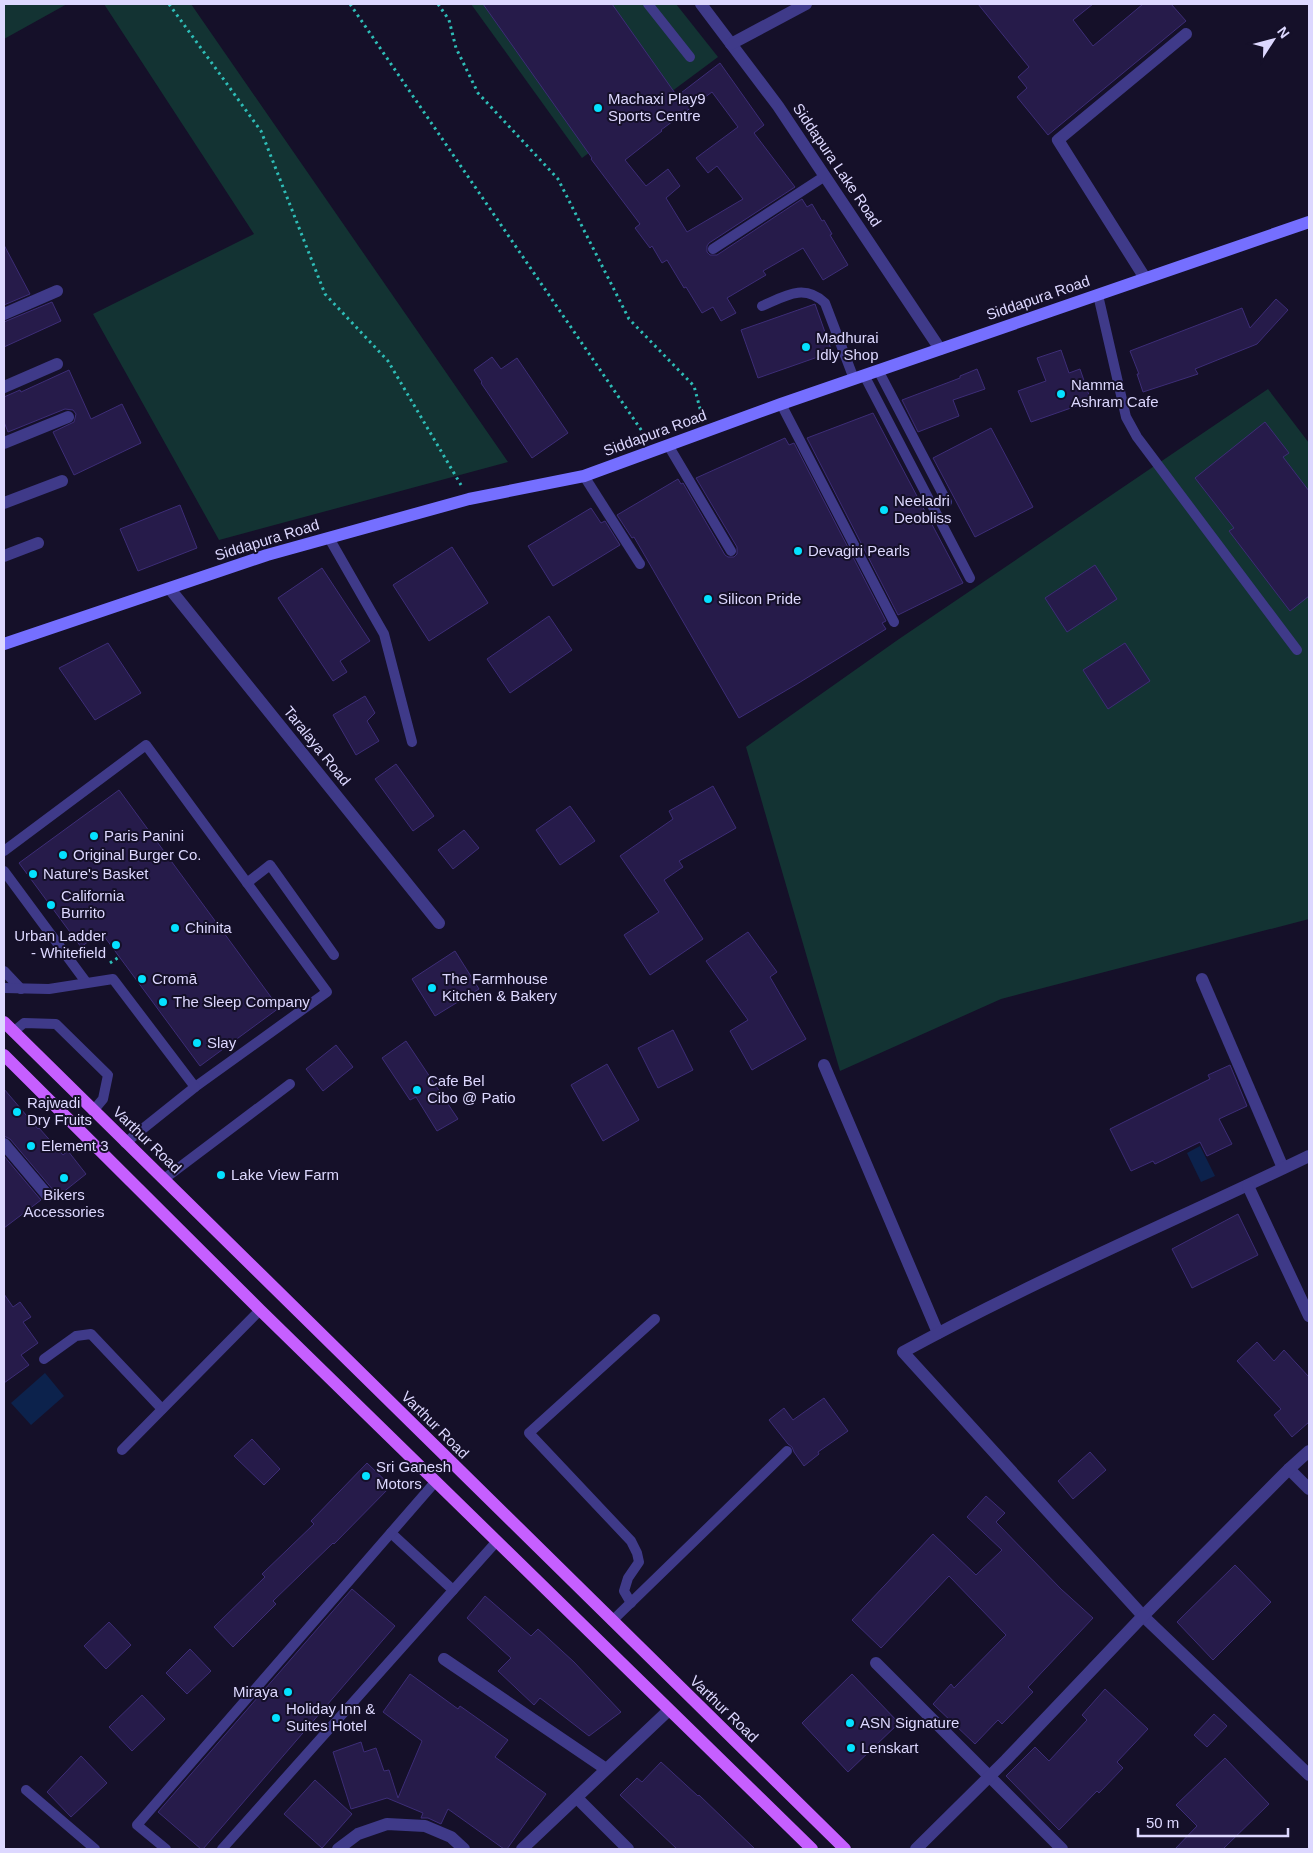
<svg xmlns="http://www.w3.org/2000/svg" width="1313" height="1853" font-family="Helvetica,sans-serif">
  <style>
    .green { fill: #133333 }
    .water { fill: #0c224c }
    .building { fill: #261b4a; stroke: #3d2d77; fill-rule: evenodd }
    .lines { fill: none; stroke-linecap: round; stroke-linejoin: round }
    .path { stroke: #2ebdb7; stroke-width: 3; stroke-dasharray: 2.5 4; stroke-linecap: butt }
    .lane { stroke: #3f3a89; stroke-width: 10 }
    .street { stroke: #3f3a89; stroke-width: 12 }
    .secondary { stroke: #756fff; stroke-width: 12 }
    .primary { stroke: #c65fff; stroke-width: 12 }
    .poi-dot { fill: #04e1ff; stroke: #151029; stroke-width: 2 }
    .labels { text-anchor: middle; stroke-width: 4; stroke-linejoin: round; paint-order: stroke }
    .poi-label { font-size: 15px; fill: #ddd8ff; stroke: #151029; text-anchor: start }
    .street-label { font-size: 15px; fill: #ddd8ff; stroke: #151029 }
  </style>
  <rect width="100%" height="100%" fill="#151029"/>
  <g class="green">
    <path d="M4,4H67L4,39Z"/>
    <path d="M104,4H191L508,462L219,540L93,314L254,234Z"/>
    <path d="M471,4H676L718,57L582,158Z"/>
    <path d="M1268,389L1309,443V919L1001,999L840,1071L746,747L899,639Z"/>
  </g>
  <g class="water">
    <path d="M1200,1146L1215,1176L1201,1182L1187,1153Z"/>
    <path d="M45,1373L64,1396L31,1425L11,1403Z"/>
  </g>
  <g class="building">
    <path d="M483,4H612L677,96L720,63L764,125L754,133L795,187L709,243L707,246V252L710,255H717L802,199L807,207L812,204L822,221L824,220L832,234L830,235L848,265L823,280L803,248L763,271L766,275L727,298L736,313L721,321L713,307L702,313L686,287L684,288L667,260L662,263L652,246L650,248L635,228L640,224L591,159L592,158ZM712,92L738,127L696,158L708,173L717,166L743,199L687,232L666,198L680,186L668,169L646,186L625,160L662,131L661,130Z"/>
    <path d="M978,4H1093L1073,20L1093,46L1143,4H1171L1186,21L1048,135L1017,97L1027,88L1018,77L1029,67Z"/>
    <path d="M4,245L30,294L4,305Z"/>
    <path d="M1276,299L1288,310L1257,344L1195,369L1198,374L1143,392L1137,374H1139L1130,351L1242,308L1250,328Z"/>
    <path d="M52,302L61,321L4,347V322Z"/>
    <path d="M815,304L832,352L758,378L741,330Z"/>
    <path d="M1061,350L1069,373L1080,369L1091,401L1031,422L1018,391L1046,381L1037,358Z"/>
    <path d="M492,357L501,369L517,358L568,433L532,458L481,383L482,382L474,370Z"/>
    <path d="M977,369L985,389L953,400L959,416L918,432L902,400L960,378V376Z"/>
    <path d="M69,370L91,419L122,404L141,443L74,475L53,432L74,422L76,414L73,410L65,409L8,432L4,422V397L20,390L21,392Z"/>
    <path d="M873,413L963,583L898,615L807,438Z"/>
    <path d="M1265,422L1289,453L1283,457L1309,491V596L1290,611L1229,531L1234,528L1195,478Z"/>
    <path d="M991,428L1033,507L975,537L933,458Z"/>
    <path d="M785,438L789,445L794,443L886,621L882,623L886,629L797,684L739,718L634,537L632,538L617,515L678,479L681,484L683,483L725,555L728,557H734L737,554V547L696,478Z"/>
    <path d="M180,505L197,548L138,571L120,529Z"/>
    <path d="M591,508L601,523L605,521L620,545L553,586L528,546Z"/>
    <path d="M452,547L488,603L429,641L393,585Z"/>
    <path d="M1095,565L1117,599L1067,632L1045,598Z"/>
    <path d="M322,568L370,641L340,661L347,672L333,681L278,598Z"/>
    <path d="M549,616L572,650L510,693L487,659Z"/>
    <path d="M108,643L141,693L95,720L59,668Z"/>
    <path d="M1125,643L1150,681L1108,709L1083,670Z"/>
    <path d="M365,696L375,713L367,721L379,741L356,755L333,715Z"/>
    <path d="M396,764L434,816L413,831L375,779Z"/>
    <path d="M713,786L736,828L679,861L683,867L664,880L703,939L650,975L624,935L659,912L620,856L673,819L669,811Z"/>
    <path d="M119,790L279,1008L200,1066L101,932L81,947L19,863Z"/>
    <path d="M570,806L595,841L560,865L536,830Z"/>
    <path d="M464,830L479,848L453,869L438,850Z"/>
    <path d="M748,932L777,972L770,977L806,1039L752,1070L730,1031L748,1020L706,961Z"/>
    <path d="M455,951L479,989L435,1016L412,979Z"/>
    <path d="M673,1030L693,1070L658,1088L638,1048Z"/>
    <path d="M406,1041L458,1119L437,1131L416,1097L410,1100L382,1058Z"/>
    <path d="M336,1045L353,1067L323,1091L306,1069Z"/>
    <path d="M607,1064L639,1120L603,1141L571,1085Z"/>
    <path d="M1230,1065L1247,1106L1219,1119L1232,1144L1207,1156L1200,1142L1155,1164L1153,1161L1131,1171L1110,1129L1210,1079L1208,1075Z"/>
    <path d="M4,1089L38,1129L39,1128L63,1155L68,1151L86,1174L57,1197L54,1191L10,1139L4,1136Z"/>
    <path d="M4,1156L41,1200L4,1228Z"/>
    <path d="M1238,1214L1258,1255L1192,1288L1172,1249Z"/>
    <path d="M4,1294L13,1307L20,1302L31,1317L23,1322L38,1343L21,1355L29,1365L4,1383Z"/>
    <path d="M1257,1342L1274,1361L1284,1350L1309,1377V1422L1292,1437L1274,1415L1281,1409L1237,1361Z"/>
    <path d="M824,1398L848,1431L818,1452L819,1454L804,1466L794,1452L792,1447L788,1444L769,1420L784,1408L793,1420Z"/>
    <path d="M252,1439L280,1469L264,1485L234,1456Z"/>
    <path d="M1090,1452L1106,1470L1073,1499L1058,1481Z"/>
    <path d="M367,1463L391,1486L334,1544L333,1543L273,1601L276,1604L233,1647L214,1627L265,1577L262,1574L314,1524L311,1521Z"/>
    <path d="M986,1496L1005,1513L996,1522L1061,1589L1093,1618L1028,1687L1033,1692L1002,1724L998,1720L975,1744L933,1704L951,1684L954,1688L1006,1635L949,1576L881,1648L852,1620L933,1534L976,1575L1002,1550L967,1517Z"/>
    <path d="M1235,1565L1271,1602L1213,1660L1177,1622Z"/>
    <path d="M352,1589L395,1626L203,1849H201L158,1812Z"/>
    <path d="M485,1596L531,1636L538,1629L574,1662L621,1712L589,1736L540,1698L534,1705L498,1671L511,1658L467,1618Z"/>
    <path d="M109,1622L131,1645L106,1669L84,1646Z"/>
    <path d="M190,1649L211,1671L187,1694L166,1673Z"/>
    <path d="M410,1674L458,1709L460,1706L508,1740L495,1757L546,1794L507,1849H504L448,1809L441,1824L428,1818H421L423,1813L387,1798L351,1809L333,1752L361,1742L364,1752L376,1748L384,1771L389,1770L398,1798L422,1741L383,1712Z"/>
    <path d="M852,1674L899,1723L848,1772L802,1723Z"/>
    <path d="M1105,1689L1148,1729L1117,1762L1123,1768L1099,1793L1097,1791L1059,1830L1006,1776L1035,1747L1049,1761L1087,1720L1082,1715Z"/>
    <path d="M142,1695L165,1719L132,1751L109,1727Z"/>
    <path d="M1214,1714L1227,1726L1207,1747L1194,1735Z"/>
    <path d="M81,1756L107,1783L71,1817L47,1792Z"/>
    <path d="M1225,1758L1269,1804L1223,1849H1175L1197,1826L1176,1805Z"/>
    <path d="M661,1762L698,1796L699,1795L755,1849H677L620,1795L637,1778L642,1782Z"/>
    <path d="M315,1780L352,1814L322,1848L284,1814Z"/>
  </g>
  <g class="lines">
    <g class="path">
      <path d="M169,4L261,131L325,294L388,361L461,485"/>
      <path d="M350,4L646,437"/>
      <path d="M438,4L449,20L456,48L478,93L558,179L629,319L694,386L702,416"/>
      <path d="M110,963L119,957"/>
    </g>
    <g class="lane">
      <path d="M648,4L690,57"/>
      <path d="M713,249L825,176"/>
      <path d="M1098,295L1126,417L1137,437L1297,650"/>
      <path d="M762,306C785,296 804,283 825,303L854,379"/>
      <path d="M878,370L947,502"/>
      <path d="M864,375L970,578"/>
      <path d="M781,404L894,622"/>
      <path d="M668,445L731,551"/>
      <path d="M584,476L640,564"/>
      <path d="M329,538L384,634L412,742"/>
      <path d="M4,851L146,745L327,992L195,1087"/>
      <path d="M4,871L86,982"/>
      <path d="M247,883L270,865L334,955"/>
      <path d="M4,971L21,989"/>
      <path d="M4,988L49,989L113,979L195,1087L125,1143"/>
      <path d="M13,1032L24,1023L56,1024L108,1075L103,1099L93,1111"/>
      <path d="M164,1179L290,1084"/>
      <path d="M44,1359L76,1336L91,1334L162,1409"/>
      <path d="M122,1450L260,1310"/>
      <path d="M391,1533L453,1590"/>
      <path d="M631,1603L624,1591L628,1578L639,1562L637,1553L631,1541L529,1433L655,1319"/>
      <path d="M612,1621L787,1451"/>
      <path d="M26,1790L95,1849"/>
      <path d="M166,1849L137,1825L436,1481"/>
      <path d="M222,1849L497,1541"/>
    </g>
    <g class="street">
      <path d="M701,4L778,106L940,349"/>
      <path d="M731,44L806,4"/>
      <path d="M1145,278L1058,140L1186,34"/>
      <path d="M4,314L57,291"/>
      <path d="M4,387L57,364"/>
      <path d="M4,443L68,417"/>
      <path d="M4,503L62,481"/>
      <path d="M4,556L38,543"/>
      <path d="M170,589L439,923"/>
      <path d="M1202,979L1283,1168"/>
      <path d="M824,1065L938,1333"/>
      <path d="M4,1144L48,1196"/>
      <path d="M1309,1156C1174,1221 1035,1280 903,1352L1143,1616L1309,1775"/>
      <path d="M1248,1186L1309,1316"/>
      <path d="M1289,1469L1309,1489"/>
      <path d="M444,1659L606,1769"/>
      <path d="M876,1663L1062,1849"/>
      <path d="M577,1798L628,1849"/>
      <path d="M338,1849L358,1834L387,1824L425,1826L451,1837L464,1849"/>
      <path d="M522,1849L669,1710"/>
      <path d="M916,1849L1006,1760L1143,1616L1289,1469L1309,1451"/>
    </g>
    <path class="secondary" d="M4,644L267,555L469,499L584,476L781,404L1309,222"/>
    <g class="primary">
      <path d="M4,1022L845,1849"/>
      <path d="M4,1055L260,1310L812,1849"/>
    </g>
  </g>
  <g class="poi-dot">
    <circle cx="598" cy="108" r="5"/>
    <circle cx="806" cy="347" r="5"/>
    <circle cx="1061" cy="394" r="5"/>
    <circle cx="884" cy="510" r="5"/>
    <circle cx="798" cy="551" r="5"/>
    <circle cx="708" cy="599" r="5"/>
    <circle cx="94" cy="836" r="5"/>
    <circle cx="63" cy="855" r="5"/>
    <circle cx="33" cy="874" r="5"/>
    <circle cx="51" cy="905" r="5"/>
    <circle cx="175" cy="928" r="5"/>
    <circle cx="116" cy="945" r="5"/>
    <circle cx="142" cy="979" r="5"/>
    <circle cx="432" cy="988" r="5"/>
    <circle cx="163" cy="1002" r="5"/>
    <circle cx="197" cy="1043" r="5"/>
    <circle cx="417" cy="1090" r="5"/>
    <circle cx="17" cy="1112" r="5"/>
    <circle cx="31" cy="1146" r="5"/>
    <circle cx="221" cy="1175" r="5"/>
    <circle cx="64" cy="1178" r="5"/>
    <circle cx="366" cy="1476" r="5"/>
    <circle cx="288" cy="1692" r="5"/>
    <circle cx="276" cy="1718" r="5"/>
    <circle cx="850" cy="1723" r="5"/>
    <circle cx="851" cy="1748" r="5"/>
  </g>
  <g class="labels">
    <g class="poi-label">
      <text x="608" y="104">Machaxi Play9<tspan x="608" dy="17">Sports Centre</tspan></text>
      <text x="816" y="343">Madhurai<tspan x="816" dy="17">Idly Shop</tspan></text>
      <text x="1071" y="390">Namma<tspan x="1071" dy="17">Ashram Cafe</tspan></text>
      <text x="894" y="506">Neeladri<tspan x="894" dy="17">Deobliss</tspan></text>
      <text x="808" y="556">Devagiri Pearls</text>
      <text x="718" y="604">Silicon Pride</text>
      <text x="104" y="841">Paris Panini</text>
      <text x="73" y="860">Original Burger Co.</text>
      <text x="43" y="879">Nature's Basket</text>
      <text x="61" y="901">California<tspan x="61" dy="17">Burrito</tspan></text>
      <text x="185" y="933">Chinita</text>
      <text x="106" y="941" text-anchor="end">Urban Ladder<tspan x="106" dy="17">- Whitefield</tspan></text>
      <text x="152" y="984">Cromā</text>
      <text x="442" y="984">The Farmhouse<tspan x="442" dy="17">Kitchen &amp; Bakery</tspan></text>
      <text x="173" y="1007">The Sleep Company</text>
      <text x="207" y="1048">Slay</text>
      <text x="427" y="1086">Cafe Bel<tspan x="427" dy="17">Cibo @ Patio</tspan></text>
      <text x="27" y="1108">Rajwadi<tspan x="27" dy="17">Dry Fruits</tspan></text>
      <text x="41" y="1151">Element 3</text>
      <text x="231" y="1180">Lake View Farm</text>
      <text x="64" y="1200" text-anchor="middle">Bikers<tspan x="64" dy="17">Accessories</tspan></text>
      <text x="376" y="1472">Sri Ganesh<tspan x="376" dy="17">Motors</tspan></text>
      <text x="278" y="1697" text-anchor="end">Miraya</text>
      <text x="286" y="1714">Holiday Inn &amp;<tspan x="286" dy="17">Suites Hotel</tspan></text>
      <text x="860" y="1728">ASN Signature</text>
      <text x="861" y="1753">Lenskart</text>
    </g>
    <g class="street-label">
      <text transform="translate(837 165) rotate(56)" y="5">Siddapura Lake Road</text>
      <text transform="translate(1038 298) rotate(-19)" y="5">Siddapura Road</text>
      <text transform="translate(655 433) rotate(-20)" y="5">Siddapura Road</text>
      <text transform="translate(267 540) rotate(-17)" y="5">Siddapura Road</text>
      <text transform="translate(317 746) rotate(51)" y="5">Taralaya Road</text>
      <text transform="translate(147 1140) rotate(44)" y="5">Varthur Road</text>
      <text transform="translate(435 1425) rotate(45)" y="5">Varthur Road</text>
      <text transform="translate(724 1709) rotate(44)" y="5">Varthur Road</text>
    </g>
  </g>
  <rect width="1313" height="1853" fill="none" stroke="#ddd8ff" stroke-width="10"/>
  <g transform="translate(1273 40) rotate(54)" stroke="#151029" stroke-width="4" paint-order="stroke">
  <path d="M0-4L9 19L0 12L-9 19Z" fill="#ddd8ff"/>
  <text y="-8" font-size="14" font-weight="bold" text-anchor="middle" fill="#ddd8ff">N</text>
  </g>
  <path d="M1138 1828v8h150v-8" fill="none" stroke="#ddd8ff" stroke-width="2.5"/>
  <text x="1146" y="1828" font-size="15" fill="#ddd8ff" stroke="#151029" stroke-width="4" paint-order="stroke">50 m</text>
</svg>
